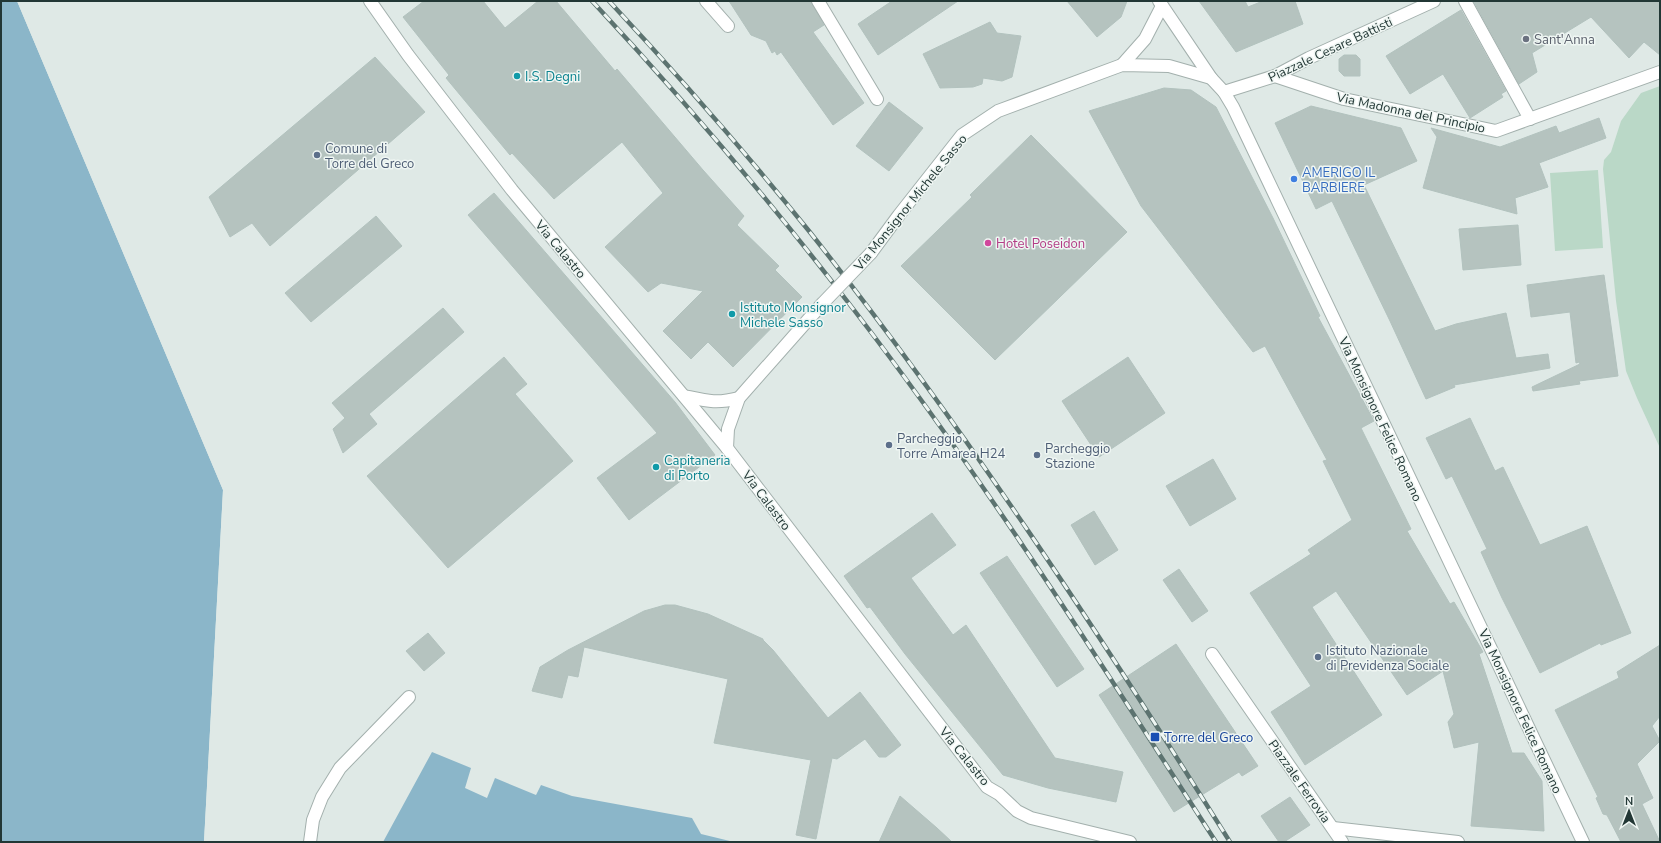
<svg xmlns="http://www.w3.org/2000/svg" width="1661" height="843" font-family="'Nunito Sans',sans-serif">
  <style>
    .green { fill: #bad8c7 }
    .water { fill: #8bb6c9 }
    .pier { fill: #dfe9e6 }
    .building { fill: #b5c3bf; stroke: #b2c2be }
    .lines { fill: none; stroke-linecap: round; stroke-linejoin: round }
    .minor-casing { stroke: #a3b0ad; stroke-width: 14 }
    .minor { stroke: #fff; stroke-width: 12 }
    .rail-casing { stroke: #5c7370; stroke-width: 4.5 }
    .rail { stroke: #eff6f3; stroke-width: 3; stroke-dasharray: 9; stroke-linecap: butt }
    .minor-bridge-casing { stroke: #a3b0ad; stroke-width: 14; stroke-linecap: butt }
    .minor-bridge { stroke: #fff; stroke-width: 12 }
    .worship-dot { fill: #6b7280; stroke: #eff6f3; stroke-width: 1.5 }
    .culture-dot { fill: #0f9aa8; stroke: #eff6f3; stroke-width: 1.5 }
    .service-dot { fill: #5c6f8a; stroke: #eff6f3; stroke-width: 1.5 }
    .shop-dot { fill: #3f7fe0; stroke: #eff6f3; stroke-width: 1.5 }
    .hotel-dot { fill: #d1479c; stroke: #eff6f3; stroke-width: 1.5 }
    .transit-dot { fill: #1a4fb4; stroke: #eff6f3; stroke-width: 1.5 }
    .labels { text-anchor: middle; stroke-width: 3; stroke-linejoin: round; paint-order: stroke }
    .worship-label { font-size: 13px; fill: #5b616d; stroke: #eff6f3; text-anchor: start }
    .street-label { font-size: 13px; fill: #223735; stroke: #eff6f3 }
    .culture-label { font-size: 13px; fill: #0d838f; stroke: #eff6f3; text-anchor: start }
    .service-label { font-size: 13px; fill: #4e5e75; stroke: #eff6f3; text-anchor: start }
    .shop-label { font-size: 13px; fill: #366cbe; stroke: #eff6f3; text-anchor: start }
    .hotel-label { font-size: 13px; fill: #b23c85; stroke: #eff6f3; text-anchor: start }
    .transit-label { font-size: 13px; fill: #164399; stroke: #eff6f3; text-anchor: start }
  </style>
  <rect width="100%" height="100%" fill="#dfe9e6"/>
  <g class="green">
    <path d="M1660,86V448L1637,398L1626,371L1616,301L1603,169L1604,160L1611,152L1621,121L1641,93Z"/>
    <path d="M1598,170L1603,248L1555,251L1550,173Z"/>
  </g>
  <g class="water">
    <path d="M1,1H17L223,490L204,842H1Z"/>
    <path d="M432,752L471,768L465,788L487,798L495,778L536,795L541,785L572,796L692,818L701,834L734,842H383Z"/>
  </g>
  <path class="pier" d="M17,1H19L225,489L206,842H204L223,490Z"/>
  <g class="building">
    <path d="M424,1H483L505,28L538,1H556L615,71L617,69L703,170L744,216L737,225L779,266L775,270L802,297L733,367L708,342L691,359L663,331L703,291L661,283L648,292L605,247L663,193L622,142L554,199L512,153L510,155L446,78L449,75L403,17Z"/>
    <path d="M729,1H811L824,25L813,32L864,103L833,125L781,52L777,55L775,51L772,53L766,41L751,35Z"/>
    <path d="M892,1H958L878,55L858,24Z"/>
    <path d="M1067,1H1127L1121,17L1097,37Z"/>
    <path d="M1199,1H1245L1248,7L1263,1H1295L1303,24L1236,52Z"/>
    <path d="M1475,1H1660V55L1644,42L1629,58L1591,17L1532,53L1537,72L1519,84L1474,2Z"/>
    <path d="M1461,10L1506,91L1501,94L1503,97L1470,118L1443,74L1410,94L1386,56Z"/>
    <path d="M990,22L997,33L1021,36L1012,77L1002,81L983,78L982,84L973,87L940,88L923,54Z"/>
    <path d="M1344,55H1356L1360,59V76H1344L1339,71V59Z"/>
    <path d="M375,57L425,112L270,246L252,223L230,237L209,197Z"/>
    <path d="M1164,88L1191,90L1216,107L1273,218L1320,316L1318,317L1374,421L1361,428L1411,529L1407,531L1450,604L1454,602L1483,652L1479,654L1512,753H1524L1542,781L1544,831L1471,826L1479,742L1454,748L1448,722L1454,714L1443,671L1407,695L1336,591L1312,607L1382,715L1305,765L1271,712L1311,686L1250,593L1311,554L1308,550L1352,520L1323,461L1327,460L1265,346L1253,352L1141,206L1089,111Z"/>
    <path d="M889,102L923,128L889,171L856,146Z"/>
    <path d="M1311,106L1401,128L1417,161L1364,185L1435,331L1456,324L1506,313L1516,358L1548,354L1550,368L1454,385L1455,387L1426,399L1390,321L1332,201L1316,209L1275,123Z"/>
    <path d="M1599,118L1606,138L1539,163L1548,187L1515,198L1517,214L1423,188L1437,137L1431,128L1500,147L1556,126L1559,133Z"/>
    <path d="M1031,135L1127,232L995,360L901,266L972,197L970,195Z"/>
    <path d="M494,193L675,402L715,455L629,520L597,478L657,433L468,215Z"/>
    <path d="M376,216L402,246L311,322L285,293Z"/>
    <path d="M1518,225L1521,265L1463,270L1459,229Z"/>
    <path d="M1604,275L1618,376L1579,381L1580,384L1533,391L1532,387L1580,364L1579,362L1576,363L1570,312L1531,317L1527,285Z"/>
    <path d="M443,308L464,332L369,414L377,424L343,453L333,429L345,418L332,403Z"/>
    <path d="M504,357L527,384L515,394L573,461L448,568L367,476Z"/>
    <path d="M1128,357L1165,413L1099,457L1062,401Z"/>
    <path d="M1470,418L1495,471L1503,467L1540,545L1587,526L1631,633L1601,645L1600,643L1540,673L1502,598L1481,552L1487,549L1452,476L1446,479L1426,438Z"/>
    <path d="M1213,459L1236,499L1190,526L1166,486Z"/>
    <path d="M1094,511L1118,550L1095,565L1071,525Z"/>
    <path d="M932,513L956,545L911,578L953,635L966,625L1055,758L1123,772L1116,802L1048,788L1003,775L905,654L870,607L867,608L844,576Z"/>
    <path d="M1007,556L1084,669L1057,687L980,573Z"/>
    <path d="M1179,569L1208,611L1192,622L1163,580Z"/>
    <path d="M665,605H675L708,614L763,639V640L773,650L828,718L860,692L901,745L886,757H879L865,739L837,759L832,758L816,839L796,835L811,760L714,743L728,679L584,647L578,677L568,675L562,698L532,691L540,667L568,650L644,611Z"/>
    <path d="M428,633L445,653L424,671L406,651Z"/>
    <path d="M1176,644L1258,766L1242,776L1239,772L1174,812L1099,695Z"/>
    <path d="M1660,645V716L1652,726L1660,741L1637,764L1653,798L1642,804L1660,842H1621L1607,815L1603,814L1596,798L1598,797L1555,710L1619,678L1617,672Z"/>
    <path d="M900,796L937,828L952,842H879Z"/>
    <path d="M1290,797L1310,825L1284,842H1279L1261,816Z"/>
  </g>
  <g class="lines">
    <g class="minor-casing">
      <g id="minor">
        <path d="M370,1L408,55L512,190L727,448L987,787L999,794L1017,811L1031,818L1130,842"/>
        <path d="M706,1L728,26"/>
        <path d="M818,1L877,99"/>
        <path d="M1159,1L1211,78L1224,92L1233,107L1583,842"/>
        <path d="M1465,1L1530,119"/>
        <path d="M1122,65L1145,39L1162,6"/>
        <path d="M1275,76L1344,99L1496,131L1660,72"/>
        <path d="M1224,92L1275,76L1309,58L1434,1"/>
        <path d="M871,253L899,215L962,135L998,111L1122,65L1169,66L1211,78"/>
        <path d="M684,396C707,401 716,404 739,398"/>
        <path d="M727,448L728,429L739,398L822,304"/>
        <path d="M1212,654L1342,842"/>
        <path d="M1333,828L1458,842"/>
        <path d="M310,842L313,820L322,797L340,768L409,697"/>
      </g>
    </g>
    <use href="#minor" class="minor"/>
    <g class="rail-casing">
      <g id="rail">
        <path d="M592,1C684,100 772,203 854,310C985,480 1100,662 1216,842"/>
        <path d="M609,1C678,75 745,152 809,231C963,425 1099,633 1230,842"/>
      </g>
    </g>
    <use href="#rail" class="rail"/>
    <g class="minor-bridge-casing">
      <path id="minor-bridge" d="M822,304L871,253"/>
    </g>
    <use href="#minor-bridge" class="minor-bridge"/>
  </g>
  <circle class="worship-dot" cx="1526" cy="39" r="4"/>
  <g class="culture-dot">
    <circle cx="517" cy="76" r="4"/>
    <circle cx="732" cy="314" r="4"/>
    <circle cx="656" cy="467" r="4"/>
  </g>
  <g class="service-dot">
    <circle cx="317" cy="155" r="4"/>
    <circle cx="889" cy="445" r="4"/>
    <circle cx="1037" cy="455" r="4"/>
    <circle cx="1318" cy="657" r="4"/>
  </g>
  <circle class="shop-dot" cx="1294" cy="179" r="4"/>
  <circle class="hotel-dot" cx="988" cy="243" r="4"/>
  <rect class="transit-dot" x="1150" y="732" width="10" height="10" rx="2"/>
  <g class="labels">
    <g class="worship-label">
      <text x="1534" y="44">Sant'Anna</text>
    </g>
    <g class="street-label">
      <text transform="translate(1330 49) rotate(-25)" y="5">Piazzale Cesare Battisti</text>
      <text transform="translate(1411 112) rotate(12)" y="5">Via Madonna del Principio</text>
      <text transform="translate(910 202) rotate(-51)" y="5">Via Monsignor Michele Sasso</text>
      <text transform="translate(561 249) rotate(50)" y="5">Via Calastro</text>
      <text transform="translate(1381 419) rotate(65)" y="5">Via Monsignore Felice Romano</text>
      <text transform="translate(767 500) rotate(53)" y="5">Via Calastro</text>
      <text transform="translate(1521 711) rotate(65)" y="5">Via Monsignore Felice Romano</text>
      <text transform="translate(965 756) rotate(51)" y="5">Via Calastro</text>
      <text transform="translate(1300 781) rotate(55)" y="5">Piazzale Ferrovia</text>
    </g>
    <g class="culture-label">
      <text x="525" y="81">I.S. Degni</text>
      <text x="740" y="312">Istituto Monsignor<tspan x="740" dy="15">Michele Sasso</tspan></text>
      <text x="664" y="465">Capitaneria<tspan x="664" dy="15">di Porto</tspan></text>
    </g>
    <g class="service-label">
      <text x="325" y="153">Comune di<tspan x="325" dy="15">Torre del Greco</tspan></text>
      <text x="897" y="443">Parcheggio<tspan x="897" dy="15">Torre Amarea H24</tspan></text>
      <text x="1045" y="453">Parcheggio<tspan x="1045" dy="15">Stazione</tspan></text>
      <text x="1326" y="655">Istituto Nazionale<tspan x="1326" dy="15">di Previdenza Sociale</tspan></text>
    </g>
    <g class="shop-label">
      <text x="1302" y="177">AMERIGO IL<tspan x="1302" dy="15">BARBIERE</tspan></text>
    </g>
    <g class="hotel-label">
      <text x="996" y="248">Hotel Poseidon</text>
    </g>
    <g class="transit-label">
      <text x="1164" y="742">Torre del Greco</text>
    </g>
  </g>
  <rect width="1661" height="843" fill="none" stroke="#223735" stroke-width="4"/>
  <g transform="translate(1629 811)" stroke="#eff6f3" stroke-width="3" paint-order="stroke">
  <path d="M0-3L7 15L0 10L-7 15Z" fill="#223735"/>
  <text y="-6" font-size="11" font-weight="bold" text-anchor="middle" fill="#223735">N</text>
  </g>
</svg>
